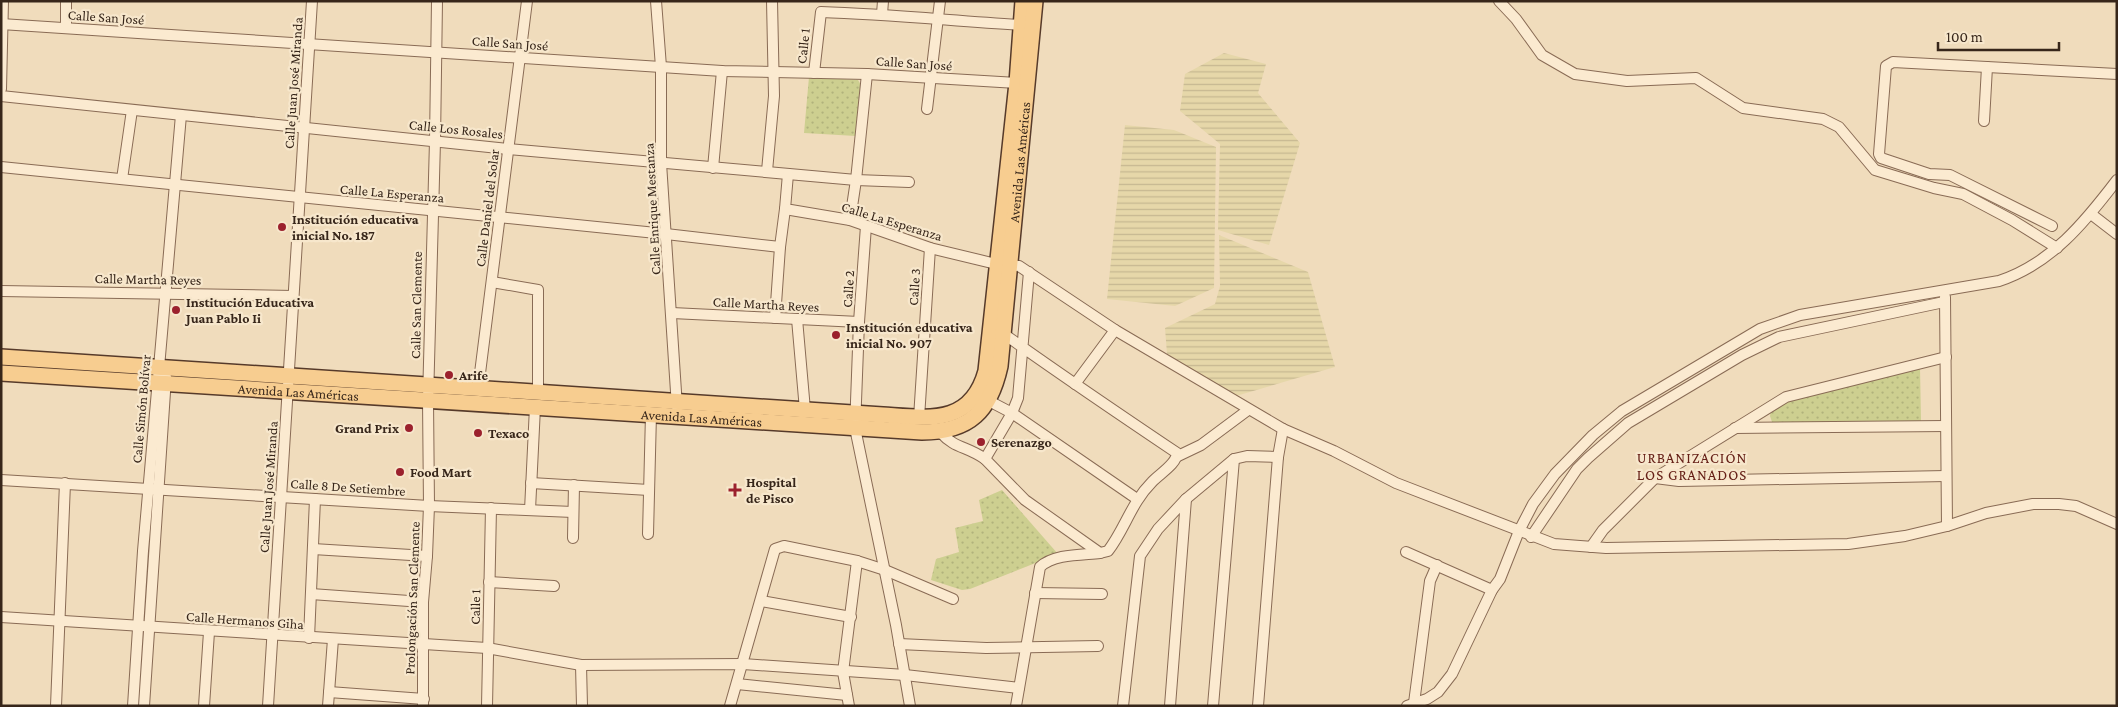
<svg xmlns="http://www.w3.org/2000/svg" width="2118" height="707" font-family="'Crimson Pro',serif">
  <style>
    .farmland { fill: url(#farmland-rules) }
    .park { fill: url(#park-dots) }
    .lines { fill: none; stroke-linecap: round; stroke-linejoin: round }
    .street-casing { stroke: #896b55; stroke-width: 12 }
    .primary-casing { stroke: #563a2a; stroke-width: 18 }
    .street { stroke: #fbead0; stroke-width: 10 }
    .primary { stroke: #f7cd90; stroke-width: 15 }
    .poi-dot { fill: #9b212d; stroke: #f7e7cc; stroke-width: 2 }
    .labels { text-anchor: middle; stroke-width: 4.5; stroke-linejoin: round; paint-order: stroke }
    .street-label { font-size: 14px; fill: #37261a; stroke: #f7e7cc }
    .poi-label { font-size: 14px; font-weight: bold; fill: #37261a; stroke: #f7e7cc; text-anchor: start }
    .neighbourhood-label { font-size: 15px; letter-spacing: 1px; fill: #662017; stroke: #f7e7cc }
  </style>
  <defs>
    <pattern id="farmland-rules" width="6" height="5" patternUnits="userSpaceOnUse" patternTransform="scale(1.25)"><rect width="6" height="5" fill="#e6d7a9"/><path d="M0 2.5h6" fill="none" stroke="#c6b891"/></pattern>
    <pattern id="park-dots" width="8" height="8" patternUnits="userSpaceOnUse" patternTransform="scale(1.25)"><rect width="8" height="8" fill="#cdcf90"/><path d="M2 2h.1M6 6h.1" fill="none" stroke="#b1b27c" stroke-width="1.8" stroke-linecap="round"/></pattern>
  </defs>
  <rect width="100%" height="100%" fill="#f0dcbc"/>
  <g class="farmland">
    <path d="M1224,53L1266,64L1258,93L1300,143L1269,245L1218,230L1220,144L1180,111L1185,74Z"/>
    <path d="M1125,125L1174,130L1216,147L1214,288L1175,306L1107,299Z"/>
    <path d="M1219,235L1308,272L1335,367L1236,396L1167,354L1165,328L1215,304L1220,286Z"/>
  </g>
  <g class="park">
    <path d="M809,77L858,80L861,85L856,136L804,133Z"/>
    <path d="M1920,367L1921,422L1778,424L1772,422L1770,416L1771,410L1784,402Z"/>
    <path d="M1002,490L1058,554L970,589L962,590L931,580L936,559L959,552L955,528L983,521L979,500Z"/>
  </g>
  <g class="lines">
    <g class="street-casing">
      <g id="street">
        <path d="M656,1L661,67V163L677,407"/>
        <path d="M1499,1L1516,19L1542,55L1575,74L1627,81L1696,78L1743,108L1823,119L1839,127L1875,170L1934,188L1963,194L2012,220L2057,248"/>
        <path d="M882,14L883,1"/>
        <path d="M1,24L722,71L867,74L1017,83"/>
        <path d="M66,28V1"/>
        <path d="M814,73L821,12C888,14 954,21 1021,25"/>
        <path d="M1,89L3,1"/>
        <path d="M1,96L508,149L856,180L909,182"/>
        <path d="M927,109L940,1"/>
        <path d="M1984,121L1987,67"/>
        <path d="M1,167L666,234L780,247"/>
        <path d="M713,168L722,71"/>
        <path d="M767,171L774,96L772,1"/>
        <path d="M788,174L785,209L850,220L930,248L996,264L1019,266L1115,330L1283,429L1334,451L1396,483L1554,544L1606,548L1848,544L1905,536L1947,526L1986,513L2033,504H2059L2076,506L2117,524"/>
        <path d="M122,179L132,110"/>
        <path d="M2091,214L2117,234"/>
        <path d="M850,220L856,180L867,74"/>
        <path d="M866,226L859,322L855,428L896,625L910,706"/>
        <path d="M2052,226L1950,175L1929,174L1881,158L1879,154L1886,66L1893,62L2117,74"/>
        <path d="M492,282L538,290V393"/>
        <path d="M1,291L293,296"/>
        <path d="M1945,297L1947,526"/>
        <path d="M672,313L859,322"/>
        <path d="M775,318L780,247L785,209"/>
        <path d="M797,319L805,410"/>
        <path d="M1004,334C1061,375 1119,414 1177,453C1177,464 1159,474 1152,482C1131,503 1125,529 1108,551L1100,553L1025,500L985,459L1012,413L1018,398L1029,272"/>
        <path d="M1075,384L1115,330"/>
        <path d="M478,389L527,1"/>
        <path d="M989,401L1012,413L1137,499"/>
        <path d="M919,418L930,248"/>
        <path d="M1735,428L1946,426"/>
        <path d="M940,432C955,449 967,446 985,459"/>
        <path d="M1178,456L1201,445L1248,410"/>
        <path d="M1655,478L1679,481L1946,476"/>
        <path d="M1,480L429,506L573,512"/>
        <path d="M531,483L649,490"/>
        <path d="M530,510L535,407"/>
        <path d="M648,534L651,414"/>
        <path d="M1531,537L1577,469L1588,458L1628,423L1742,355L1779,337L1944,302"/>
        <path d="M573,538L574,485"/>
        <path d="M1591,547L1603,530L1655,478L1786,397L1946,357"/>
        <path d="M313,549L427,556"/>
        <path d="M1406,552L1492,590"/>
        <path d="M489,582L554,586"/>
        <path d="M1035,593L1102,594"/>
        <path d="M311,594L423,602"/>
        <path d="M761,601L851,617"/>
        <path d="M1,617L487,648L581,665L743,664L905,675L1019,688"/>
        <path d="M309,638L315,499"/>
        <path d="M899,644L986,648L1098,646"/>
        <path d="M581,665L582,706"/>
        <path d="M737,684L847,695"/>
        <path d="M329,692L424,699"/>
        <path d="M1414,703L1430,581L1437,565"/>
        <path d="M56,706L65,483"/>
        <path d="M133,706L143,551L181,115"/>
        <path d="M144,706L166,377"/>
        <path d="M204,706L209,632"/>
        <path d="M268,706L312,1"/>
        <path d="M328,706L333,639"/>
        <path d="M423,706V602L427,556L429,506L428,400L435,141L437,1"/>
        <path d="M487,706L491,508"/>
        <path d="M730,706L775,549L784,546L857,561L885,570L953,599"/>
        <path d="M849,706L843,672L857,561"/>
        <path d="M1016,706L1040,567C1054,554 1081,555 1100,553"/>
        <path d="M1123,706L1140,556L1158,529L1186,499L1234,459L1247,456L1278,457"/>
        <path d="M1170,706L1186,499"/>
        <path d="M1213,706L1234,459"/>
        <path d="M1258,706L1278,457L1283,429"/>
        <path d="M1407,706L1427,699L1438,692L1452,674L1492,590L1500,579L1519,531L1533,504L1555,474L1593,435L1622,411L1760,329L1800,315L1999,281C2051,264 2085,222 2117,180"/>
      </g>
    </g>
    <g class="primary-casing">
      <g id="primary">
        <path d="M1,357L883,415C928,418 971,426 986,371L1017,83L1023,1"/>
        <path id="s1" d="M1,373L922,432C970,432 990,411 1000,366L1035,1"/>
      </g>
    </g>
    <use href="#street" class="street"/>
    <use href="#primary" class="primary"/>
  </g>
  <g class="poi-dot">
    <circle cx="282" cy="227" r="5"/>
    <circle cx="176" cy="310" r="5"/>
    <circle cx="836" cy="335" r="5"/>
    <circle cx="449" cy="375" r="5"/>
    <circle cx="409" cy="428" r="5"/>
    <circle cx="478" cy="433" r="5"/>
    <circle cx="981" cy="442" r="5"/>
    <circle cx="400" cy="472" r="5"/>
    <path d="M732.5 482.5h5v5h5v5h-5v5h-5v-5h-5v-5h5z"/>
  </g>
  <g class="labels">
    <g class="street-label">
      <text transform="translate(106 17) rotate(4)" y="5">Calle San José</text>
      <text transform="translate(510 43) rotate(4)" y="5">Calle San José</text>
      <text transform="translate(803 46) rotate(-84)" y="5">Calle 1</text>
      <text transform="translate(914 63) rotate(4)" y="5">Calle San José</text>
      <text transform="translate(293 83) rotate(-86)" y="5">Calle Juan José Miranda</text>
      <text transform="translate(456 129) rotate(6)" y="5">Calle Los Rosales</text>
      <text dy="5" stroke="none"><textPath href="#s1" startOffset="1241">Avenida Las Américas</textPath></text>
      <text transform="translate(392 193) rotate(5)" y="5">Calle La Esperanza</text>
      <text transform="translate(487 208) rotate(-83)" y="5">Calle Daniel del Solar</text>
      <text transform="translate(652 209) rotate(-93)" y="5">Calle Enrique Mestanza</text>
      <text transform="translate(892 221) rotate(17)" y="5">Calle La Esperanza</text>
      <text transform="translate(148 279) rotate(1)" y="5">Calle Martha Reyes</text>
      <text transform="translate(914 287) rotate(-86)" y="5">Calle 3</text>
      <text transform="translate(848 289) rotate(-86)" y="5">Calle 2</text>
      <text transform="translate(766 304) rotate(3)" y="5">Calle Martha Reyes</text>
      <text transform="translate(416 305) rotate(-89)" y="5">Calle San Clemente</text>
      <text dy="5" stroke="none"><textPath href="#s1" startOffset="298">Avenida Las Américas</textPath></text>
      <text transform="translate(141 409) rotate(-85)" y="5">Calle Simón Bolívar</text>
      <text dy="5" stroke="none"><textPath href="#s1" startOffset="702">Avenida Las Américas</textPath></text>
      <text transform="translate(268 487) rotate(-86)" y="5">Calle Juan José Miranda</text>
      <text transform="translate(348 487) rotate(4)" y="5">Calle 8 De Setiembre</text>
      <text transform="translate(412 598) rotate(-88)" y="5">Prolongación San Clemente</text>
      <text transform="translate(475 607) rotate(-89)" y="5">Calle 1</text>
      <text transform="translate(245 620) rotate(4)" y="5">Calle Hermanos Giha</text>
    </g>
    <g class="poi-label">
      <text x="292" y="224">Institución educativa<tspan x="292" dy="16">inicial No. 187</tspan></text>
      <text x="186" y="307">Institución Educativa<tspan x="186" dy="16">Juan Pablo Ii</tspan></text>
      <text x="846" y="332">Institución educativa<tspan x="846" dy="16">inicial No. 907</tspan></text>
      <text x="459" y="380">Arife</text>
      <text x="399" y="433" text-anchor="end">Grand Prix</text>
      <text x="488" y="438">Texaco</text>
      <text x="991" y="447">Serenazgo</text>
      <text x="410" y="477">Food Mart</text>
      <text x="746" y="487">Hospital<tspan x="746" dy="16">de Pisco</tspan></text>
    </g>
    <g class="neighbourhood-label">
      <text x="1692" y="463">URBANIZACIÓN<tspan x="1692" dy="17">LOS GRANADOS</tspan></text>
    </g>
  </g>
  <rect width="2118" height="707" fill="none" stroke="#37261a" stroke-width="5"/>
  <path d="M1938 42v8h121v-8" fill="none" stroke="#37261a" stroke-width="2.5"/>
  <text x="1946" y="42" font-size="15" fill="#37261a" stroke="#f7e7cc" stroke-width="4" paint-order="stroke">100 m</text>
</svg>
